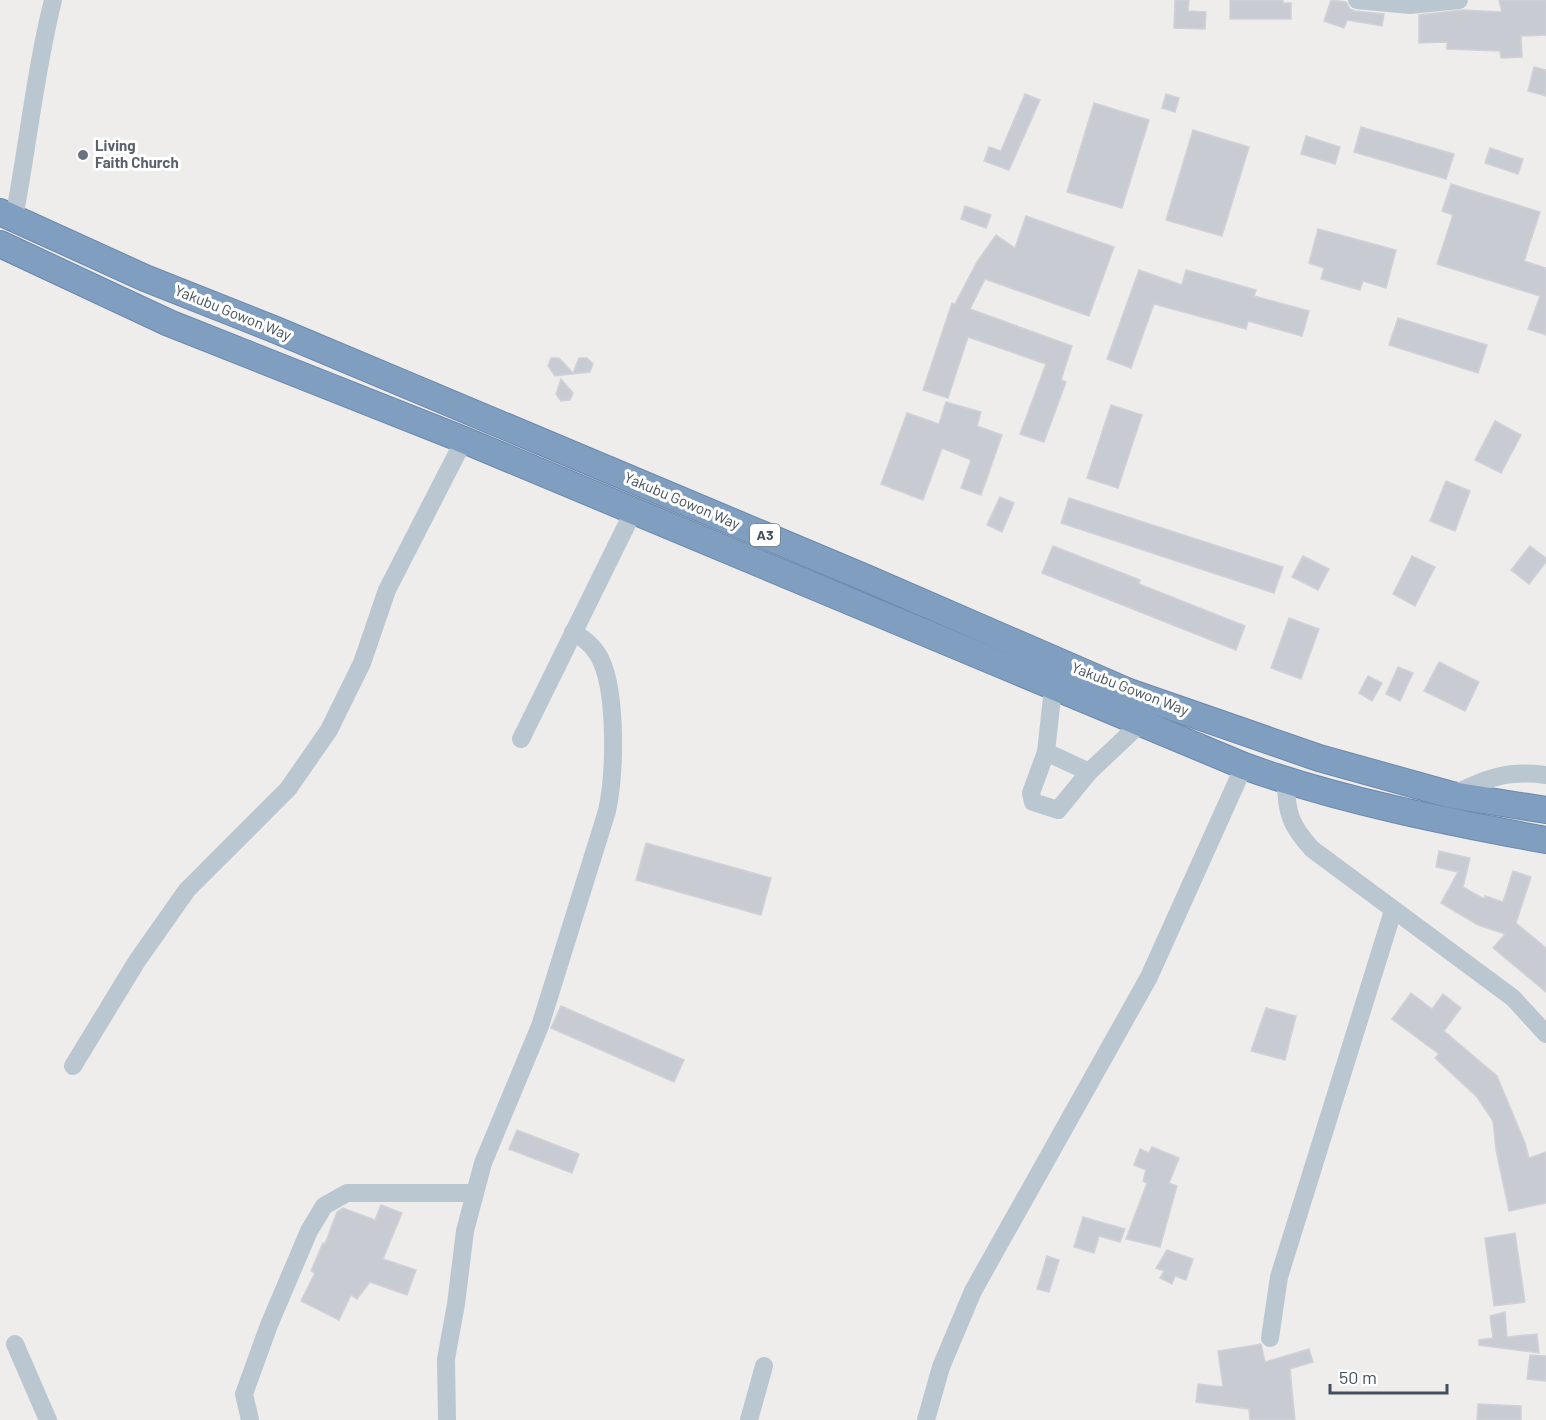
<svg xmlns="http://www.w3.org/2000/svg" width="1546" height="1420" font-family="Barlow,sans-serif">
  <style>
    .building { fill: #c8cbd2; stroke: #d0d2d9; stroke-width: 1.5 }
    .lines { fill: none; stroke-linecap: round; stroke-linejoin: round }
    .highway-casing { stroke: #6b89ac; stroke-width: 28 }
    .minor { stroke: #bbc7d0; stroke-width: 18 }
    .highway { stroke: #7f9ec0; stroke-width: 26 }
    .worship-dot { fill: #6b7280; stroke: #fff; stroke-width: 2 }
    .labels { text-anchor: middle; stroke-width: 6; stroke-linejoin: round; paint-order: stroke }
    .shield { fill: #fff; stroke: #7b848c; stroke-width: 1.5 }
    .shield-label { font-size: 14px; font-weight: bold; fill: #43505b }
    .worship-label { font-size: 15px; font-weight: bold; fill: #5b616d; stroke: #fff; text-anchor: start }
    .street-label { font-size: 15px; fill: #43505b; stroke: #fff }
  </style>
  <rect width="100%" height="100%" fill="#efecec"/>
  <g class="building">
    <path d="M1175,0H1189L1188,11L1206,12L1205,29L1174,28Z"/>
    <path d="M1230,0H1283V3H1291V19H1230Z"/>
    <path d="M1331,0L1346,2L1350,9L1355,11L1384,14L1382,26L1347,20L1344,28L1324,21Z"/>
    <path d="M1499,0H1546V35L1521,36L1522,57L1501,58L1500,51L1447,49V42L1419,43V15L1462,10L1502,12Z"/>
    <path d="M1534,67L1546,70V96L1528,91Z"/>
    <path d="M1025,94L1040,100L1009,170L984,161L989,147L1001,151Z"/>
    <path d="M1166,94L1179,98L1175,112L1162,108Z"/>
    <path d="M1094,103L1149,120L1122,208L1067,192Z"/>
    <path d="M1361,127L1454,154L1446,179L1354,152Z"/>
    <path d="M1193,130L1249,147L1222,236L1166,220Z"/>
    <path d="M1306,136L1340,147L1335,164L1301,154Z"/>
    <path d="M1490,148L1523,159L1518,174L1485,163Z"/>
    <path d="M1451,184L1540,212L1524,261L1546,268V335L1528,329L1540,296L1437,264L1453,215L1442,211Z"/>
    <path d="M965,206L991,215L986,228L961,219Z"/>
    <path d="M1026,216L1114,247L1089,316L985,279L970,309L1072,346L1061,380L1066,382L1044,442L1020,434L1046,364L968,337L948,398L923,390L952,303L955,304L977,262L996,235L1015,248Z"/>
    <path d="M1318,229L1396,250L1386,288L1363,281L1360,290L1321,279L1324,268L1309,263Z"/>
    <path d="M1139,270L1182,285L1186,270L1256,290L1254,296L1309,311L1302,336L1248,321L1246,329L1154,304L1131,368L1107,359Z"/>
    <path d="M1398,318L1487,345L1478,373L1389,345Z"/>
    <path d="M551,358H559L573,373L579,358H587L593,364L590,372L555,376L548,366Z"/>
    <path d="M561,379L573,393L570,400L561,401L556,394Z"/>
    <path d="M946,402L981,412L977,426L1002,435L981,495L961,488L971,460L942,448L923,500L881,484L907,413L939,424Z"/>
    <path d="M1111,405L1142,415L1118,488L1087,478Z"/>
    <path d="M1495,421L1521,435L1501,473L1475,460Z"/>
    <path d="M1446,481L1470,491L1455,531L1430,521Z"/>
    <path d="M1000,497L1014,503L1002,532L987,525Z"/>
    <path d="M1069,498L1283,567L1274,593L1061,523Z"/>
    <path d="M1053,546L1140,580L1139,584L1245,626L1236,650L1042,573Z"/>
    <path d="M1530,546L1546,558V562L1529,584L1511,570Z"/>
    <path d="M1303,556L1329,569L1318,590L1292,577Z"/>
    <path d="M1412,556L1435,567L1415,606L1393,594Z"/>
    <path d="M1289,618L1319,629L1301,679L1271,668Z"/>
    <path d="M1439,662L1479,682L1465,711L1424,691Z"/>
    <path d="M1398,667L1413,673L1400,701L1386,694Z"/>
    <path d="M1368,676L1382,683L1372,701L1359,693Z"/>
    <path d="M646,843L771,878L761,915L636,880Z"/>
    <path d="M1439,851L1470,858L1463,887L1484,899L1485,896L1503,902L1513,871L1531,877L1516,923L1546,948V992L1493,948L1505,934L1478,925L1441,903L1458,872L1436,867Z"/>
    <path d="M1411,993L1432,1009L1443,994L1461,1008L1444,1031L1497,1076L1525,1143L1529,1158L1546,1152V1203L1509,1211L1496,1150L1493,1121L1477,1097L1435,1058L1439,1054L1392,1019Z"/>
    <path d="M561,1006L684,1060L674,1082L551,1028Z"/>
    <path d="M1266,1008L1296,1016L1285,1060L1251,1051Z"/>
    <path d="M517,1130L579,1154L572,1173L509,1149Z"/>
    <path d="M1152,1147L1179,1158L1169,1183L1177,1186L1160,1247L1126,1239L1147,1183L1143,1181L1146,1170L1134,1165L1140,1149L1149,1153Z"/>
    <path d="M381,1205L402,1213L383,1259L416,1270L407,1295L370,1282L357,1299L351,1295L339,1320L301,1301L315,1273L311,1271L323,1243L325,1244L337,1212L343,1208L375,1220Z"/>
    <path d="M1083,1217L1125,1229L1120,1242L1099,1236L1094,1253L1074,1247Z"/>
    <path d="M1515,1233L1525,1302L1494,1306L1485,1238Z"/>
    <path d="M1167,1250L1193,1259L1186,1280L1175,1276L1172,1284L1160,1278L1164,1271L1156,1268Z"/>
    <path d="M1047,1256L1059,1260L1049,1292L1037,1289Z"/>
    <path d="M1505,1312L1507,1337L1537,1334L1539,1353L1479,1345V1340L1493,1338L1490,1316Z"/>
    <path d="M1261,1344L1265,1362L1309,1349L1313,1362L1290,1369L1295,1420H1250L1249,1409L1196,1402L1198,1384L1223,1387L1218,1351Z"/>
    <path d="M1530,1355L1546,1356V1381L1527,1379Z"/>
    <path d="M1478,1404L1521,1406V1420H1477Z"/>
  </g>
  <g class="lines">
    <g class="highway-casing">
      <g id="highway">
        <path d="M0,212L145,278L276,330L866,578L1129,692L1319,758L1452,795L1546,810"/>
        <path d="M0,244L169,323L464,440L1244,766C1338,800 1448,822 1546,840"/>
      </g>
    </g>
    <g class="minor">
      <path d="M1357,0L1410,5L1459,0"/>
      <path d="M14,218C28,145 35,72 53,0"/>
      <path d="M1053,688L1046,752L1089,772L1140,724"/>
      <path d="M521,739L633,512"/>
      <path d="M1046,752L1031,793L1033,802L1058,810L1089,772"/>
      <path d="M1286,781C1286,813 1291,826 1312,849L1513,998L1546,1034"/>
      <path d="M1452,795C1487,778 1507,770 1546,775"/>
      <path d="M73,1066L137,961L187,890L288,789L329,730L362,663L387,590L464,440"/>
      <path d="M1270,1338L1279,1277L1393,911"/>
      <path d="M15,1344L48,1420"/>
      <path d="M250,1420L244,1394L269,1325L309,1231L324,1206L347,1193H475"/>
      <path d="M447,1420L446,1359L456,1304L465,1231L483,1163L540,1026L607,811C615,774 618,685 597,653C591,644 582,637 573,632"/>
      <path d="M749,1420L764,1366"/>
      <path d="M926,1420L941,1367L973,1291L1149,977L1244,766"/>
    </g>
    <use href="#highway" class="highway"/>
  </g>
  <circle class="worship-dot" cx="83" cy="155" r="6"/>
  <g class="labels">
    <rect class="shield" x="750" y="524" width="30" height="22" rx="4.5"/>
    <g class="shield-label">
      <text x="765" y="540">A3</text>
    </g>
    <g class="worship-label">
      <text x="95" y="151">Living<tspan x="95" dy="17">Faith Church</tspan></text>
    </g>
    <g class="street-label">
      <text transform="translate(233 313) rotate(22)" y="5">Yakubu Gowon Way</text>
      <text transform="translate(682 501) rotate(23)" y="5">Yakubu Gowon Way</text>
      <text transform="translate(1130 689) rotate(21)" y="5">Yakubu Gowon Way</text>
    </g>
  </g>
  <path d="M1330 1384v9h117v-9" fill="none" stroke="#43505b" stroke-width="3"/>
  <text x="1339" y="1384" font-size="18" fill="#43505b" stroke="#ffffff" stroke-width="4.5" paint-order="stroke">50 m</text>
</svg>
